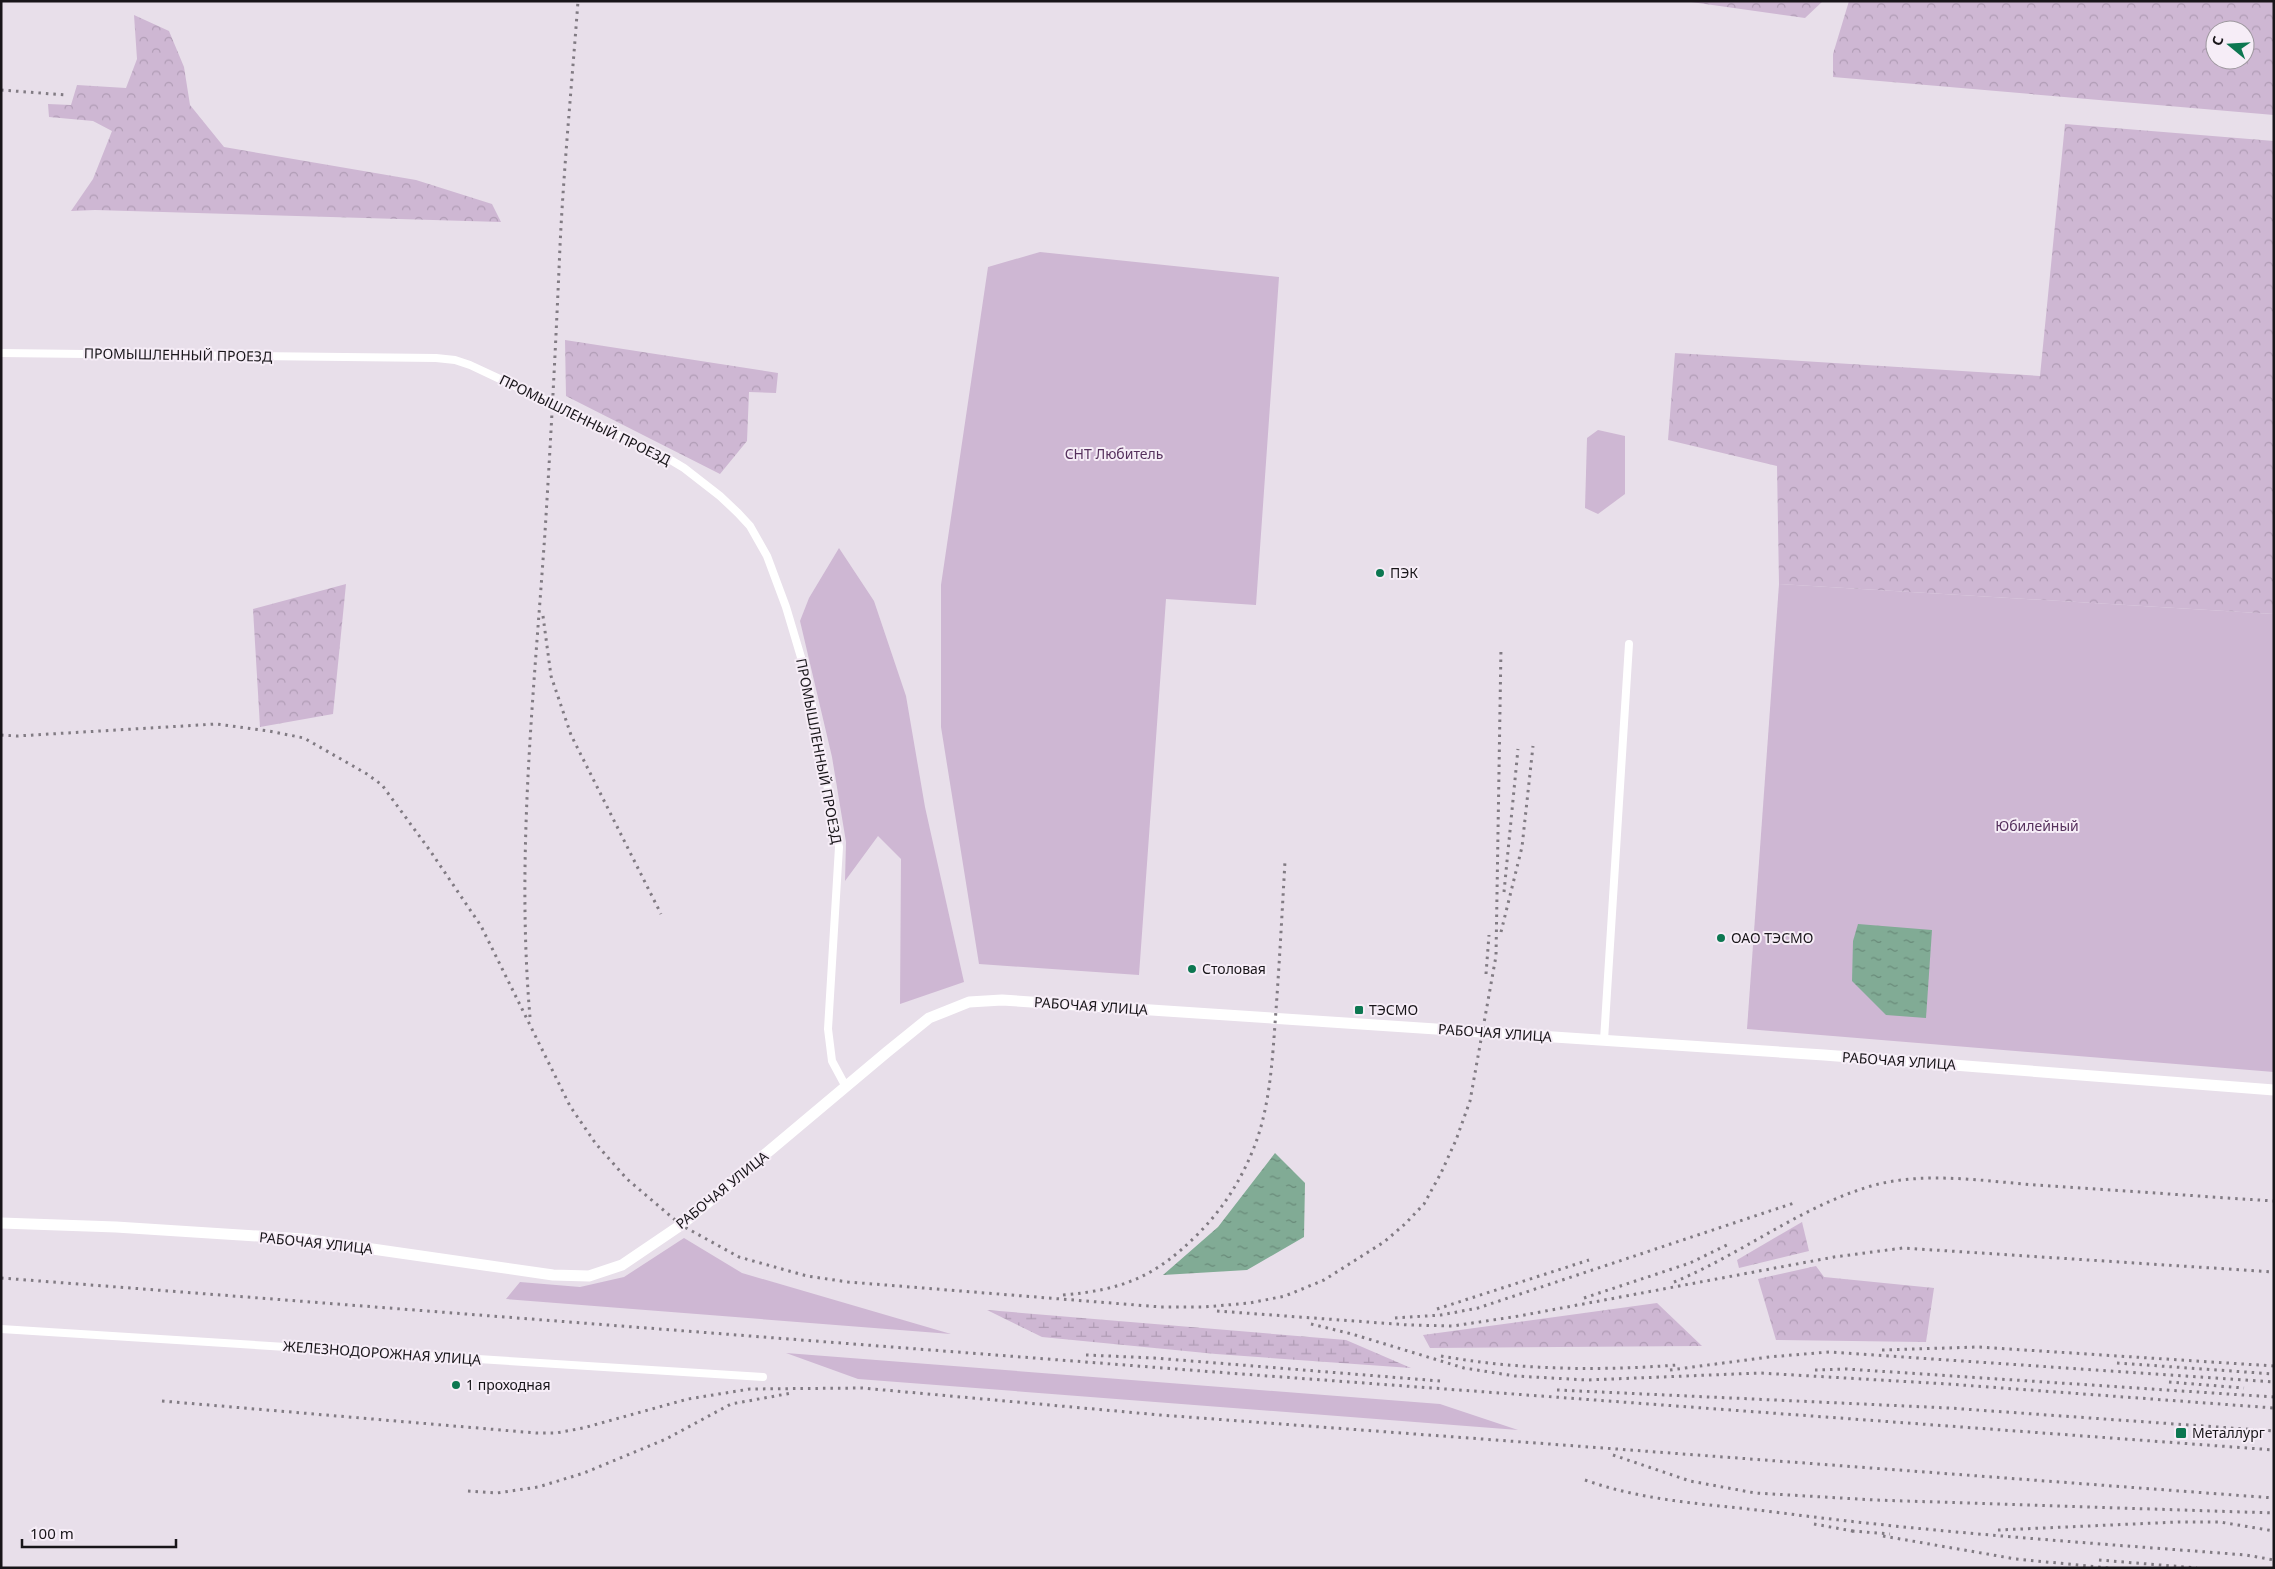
<svg xmlns="http://www.w3.org/2000/svg" width="2275" height="1569" font-family="'Noto Sans',sans-serif">
  <style>
    .green { fill: #ceb7d3 }
    .forest { fill: url(#forest-crowns); fill-rule: evenodd }
    .wetland { fill: url(#wetland-marsh) }
    .water { fill: url(#water-ripples) }
    .lines { fill: none; stroke-linecap: round; stroke-linejoin: round }
    .street { stroke: #fff; stroke-width: 8 }
    .secondary { stroke: #fff; stroke-width: 11 }
    .rail { stroke: #817b83; stroke-width: 3; stroke-dasharray: 2.5 5; stroke-linecap: butt }
    .poi-dot { fill: #0c7751; stroke: #f6edf7; stroke-width: 2 }
    .labels { text-anchor: middle; stroke-width: 4; stroke-linejoin: round; paint-order: stroke }
    .street-label { font-size: 14px; fill: #181519; stroke: #f6edf7 }
    .park-label { font-size: 14px; fill: #56315d; stroke: #f6edf7 }
    .poi-label { font-size: 14px; fill: #181519; stroke: #f6edf7; text-anchor: start }
  </style>
  <defs>
    <pattern id="forest-crowns" width="20" height="18" patternUnits="userSpaceOnUse" patternTransform="scale(1.25)"><rect width="20" height="18" fill="#ceb7d3"/><path d="M2 6a3 3 0 1 1 6 0M12 15a3 3 0 1 1 6 0" fill="none" stroke="#b09cb5"/></pattern>
    <pattern id="wetland-marsh" width="20" height="14" patternUnits="userSpaceOnUse" patternTransform="scale(1.25)"><rect width="20" height="14" fill="#ceb7d3"/><path d="M1 5h8M5 5V1M11 12h8M15 12V8" fill="none" stroke="#b09cb5"/></pattern>
    <pattern id="water-ripples" width="26" height="14" patternUnits="userSpaceOnUse" patternTransform="scale(1.25)"><rect width="26" height="14" fill="#81ab95"/><path d="M2 4q2-2 4 0t4 0M15 11q2-2 4 0t4 0" fill="none" stroke="#698a79"/></pattern>
  </defs>
  <rect width="100%" height="100%" fill="#e8dfea"/>
  <g class="green">
    <path d="M1040,252L1279,277L1256,605L1166,599L1139,975L979,964L941,727V585L988,267Z"/>
    <path d="M1598,430L1625,436V494L1598,514L1585,508L1587,438Z"/>
    <path d="M839,548L874,601L906,696L925,807L964,982L900,1004L901,859L878,836L845,881L846,842L832,757L800,621L809,598Z"/>
    <path d="M1779,584L2274,614V1072L1747,1029Z"/>
    <path d="M684,1238L742,1273L951,1334L506,1299L520,1282L580,1287L624,1277Z"/>
    <path d="M786,1353L1440,1404L1518,1430L858,1379Z"/>
  </g>
  <g class="forest">
    <path d="M1684,1H1823L1805,18Z"/>
    <path d="M1849,1H2274V115L1833,77V54ZM2215,30H2245V60H2215Z"/>
    <path d="M134,15L169,31L184,67L190,105L224,147L416,180L492,204L501,222L95,210L71,211L93,179L112,131L93,121L49,117L48,104L71,105L77,85L126,88L137,59Z"/>
    <path d="M2065,124L2274,141V614L1779,584L1777,466L1668,440L1675,353L2040,376Z"/>
    <path d="M565,340L778,373L776,393L749,392L747,441L720,474L566,396Z"/>
    <path d="M346,584L333,714L260,727L253,609Z"/>
    <path d="M1802,1222L1809,1251L1739,1268L1737,1260Z"/>
    <path d="M1816,1266L1824,1277L1934,1288L1926,1342L1776,1340L1758,1279Z"/>
    <path d="M1657,1303L1702,1346L1430,1348L1423,1335Z"/>
  </g>
  <path class="wetland" d="M987,1310L1346,1340L1411,1368L1216,1354L1042,1337Z"/>
  <g class="water">
    <path d="M1858,924L1932,930L1926,1018L1886,1015L1852,981L1853,941Z"/>
    <path d="M1275,1153L1305,1183L1304,1237L1247,1270L1163,1275L1218,1227Z"/>
  </g>
  <g class="lines">
    <g class="street">
      <path d="M1,353L436,358L455,360L470,365L664,456L684,468L720,496L738,513L750,526L767,556L786,607L806,674L839,847L828,1029L832,1061L846,1087"/>
      <path d="M1604,1040L1629,644"/>
      <path d="M1,1329L763,1377"/>
    </g>
    <path class="secondary" d="M1,1223L116,1227L303,1239L553,1275L589,1276L622,1265L681,1225L887,1052L929,1018L969,1002L1002,1000L1824,1055L2274,1090"/>
    <g class="rail">
      <path d="M1,90L66,95"/>
      <path d="M543,616L551,676L571,735L661,914"/>
      <path d="M1,735L17,736L216,724L269,731L304,738L367,774L382,785L431,852L481,926L570,1106L596,1144L627,1179L681,1225L739,1257L807,1276L848,1282L1161,1307H1204L1250,1303L1285,1296L1324,1280L1384,1242L1405,1224L1424,1204L1441,1173L1456,1140L1470,1101L1496,956L1501,647"/>
      <path d="M1504,892L1518,749"/>
      <path d="M1501,932L1522,847L1533,746"/>
      <path d="M1486,974L1489,935"/>
      <path d="M530,1017C516,855 534,693 545,532C551,437 556,341 560,246C564,164 572,83 578,1"/>
      <path d="M1,1278L1228,1373L2274,1450"/>
      <path d="M1674,1282C1742,1254 1800,1207 1871,1186C1924,1171 1982,1181 2036,1185C2115,1190 2195,1196 2274,1201"/>
      <path d="M1063,1295C1122,1290 1155,1277 1197,1235C1222,1210 1240,1182 1253,1150C1269,1111 1272,1066 1275,1024C1279,970 1282,915 1285,861"/>
      <path d="M1584,1298L1690,1263L1731,1243"/>
      <path d="M1437,1309L1589,1260"/>
      <path d="M1217,1311L1409,1325L1453,1326L1519,1316L1834,1257L1903,1248L2274,1272"/>
      <path d="M1395,1318L1441,1315L1478,1308L1794,1203"/>
      <path d="M1311,1324L1352,1334L1464,1368L1515,1376L1587,1380L1760,1373L1948,1384L2274,1408"/>
      <path d="M1882,1350L1978,1347L2274,1366"/>
      <path d="M1086,1355L1154,1358L1440,1381"/>
      <path d="M1441,1356C1519,1370 1598,1371 1677,1365"/>
      <path d="M2117,1363L2274,1374"/>
      <path d="M1670,1370L1769,1357L1829,1352L2274,1382"/>
      <path d="M1815,1370L1846,1369L2274,1397"/>
      <path d="M2169,1382L2244,1388"/>
      <path d="M1557,1390L1949,1408L2274,1431"/>
      <path d="M162,1401L536,1433H556L583,1428L688,1399L750,1389L862,1388L1160,1415L2274,1498"/>
      <path d="M1613,1455L1690,1481L1755,1493L1875,1500L2274,1513"/>
      <path d="M1585,1480C1650,1503 1714,1504 1782,1513C1936,1533 2091,1543 2246,1555L2274,1560"/>
      <path d="M468,1491L497,1493L538,1487L584,1473L666,1439L731,1404L792,1393"/>
      <path d="M1814,1524L1858,1532"/>
      <path d="M1998,1530L2178,1522H2220L2274,1531"/>
      <path d="M1852,1531L1890,1534"/>
      <path d="M1883,1536L2016,1559L2109,1568"/>
      <path d="M2099,1560L2197,1568"/>
    </g>
  </g>
  <g class="poi-dot">
    <circle cx="1380" cy="573" r="5"/>
    <circle cx="1721" cy="938" r="5"/>
    <circle cx="1192" cy="969" r="5"/>
    <rect x="1354" y="1005" width="10" height="10" rx="2.5"/>
    <circle cx="456" cy="1385" r="5"/>
    <rect x="2175" y="1427" width="12" height="12" rx="2.5"/>
  </g>
  <g class="labels">
    <g class="street-label">
      <text transform="translate(178 355) rotate(1)" y="5">ПРОМЫШЛЕННЫЙ ПРОЕЗД</text>
      <text transform="translate(585 420) rotate(26)" y="5">ПРОМЫШЛЕННЫЙ ПРОЕЗД</text>
      <text transform="translate(819 751) rotate(79)" y="5">ПРОМЫШЛЕННЫЙ ПРОЕЗД</text>
      <text transform="translate(1091 1006) rotate(4)" y="5">РАБОЧАЯ УЛИЦА</text>
      <text transform="translate(1495 1033) rotate(4)" y="5">РАБОЧАЯ УЛИЦА</text>
      <text transform="translate(1899 1061) rotate(4)" y="5">РАБОЧАЯ УЛИЦА</text>
      <text transform="translate(722 1190) rotate(-39)" y="5">РАБОЧАЯ УЛИЦА</text>
      <text transform="translate(316 1243) rotate(6)" y="5">РАБОЧАЯ УЛИЦА</text>
      <text transform="translate(382 1353) rotate(4)" y="5">ЖЕЛЕЗНОДОРОЖНАЯ УЛИЦА</text>
    </g>
    <g class="park-label">
      <text x="1114" y="459">СНТ Любитель</text>
      <text x="2037" y="831">Юбилейный</text>
    </g>
    <g class="poi-label">
      <text x="1390" y="578">ПЭК</text>
      <text x="1731" y="943">ОАО ТЭСМО</text>
      <text x="1202" y="974">Столовая</text>
      <text x="1369" y="1015">ТЭСМО</text>
      <text x="466" y="1390">1 проходная</text>
      <text x="2192" y="1438">Металлург</text>
    </g>
  </g>
  <rect width="2275" height="1569" fill="none" stroke="#181519" stroke-width="5"/>
  <g transform="translate(2230 45) rotate(288)"><circle r="24" fill="#f6edf7" stroke="#9d979e"/>
  <path d="M0-4L9 19L0 12L-9 19Z" fill="#0c7751"/>
  <text y="-8" font-size="14" font-weight="bold" text-anchor="middle" fill="#181519">С</text>
  </g>
  <path d="M22 1539v8h154v-8" fill="none" stroke="#181519" stroke-width="2.5"/>
  <text x="30" y="1539" font-size="15" fill="#181519" stroke="#f6edf7" stroke-width="4" paint-order="stroke">100 m</text>
</svg>
